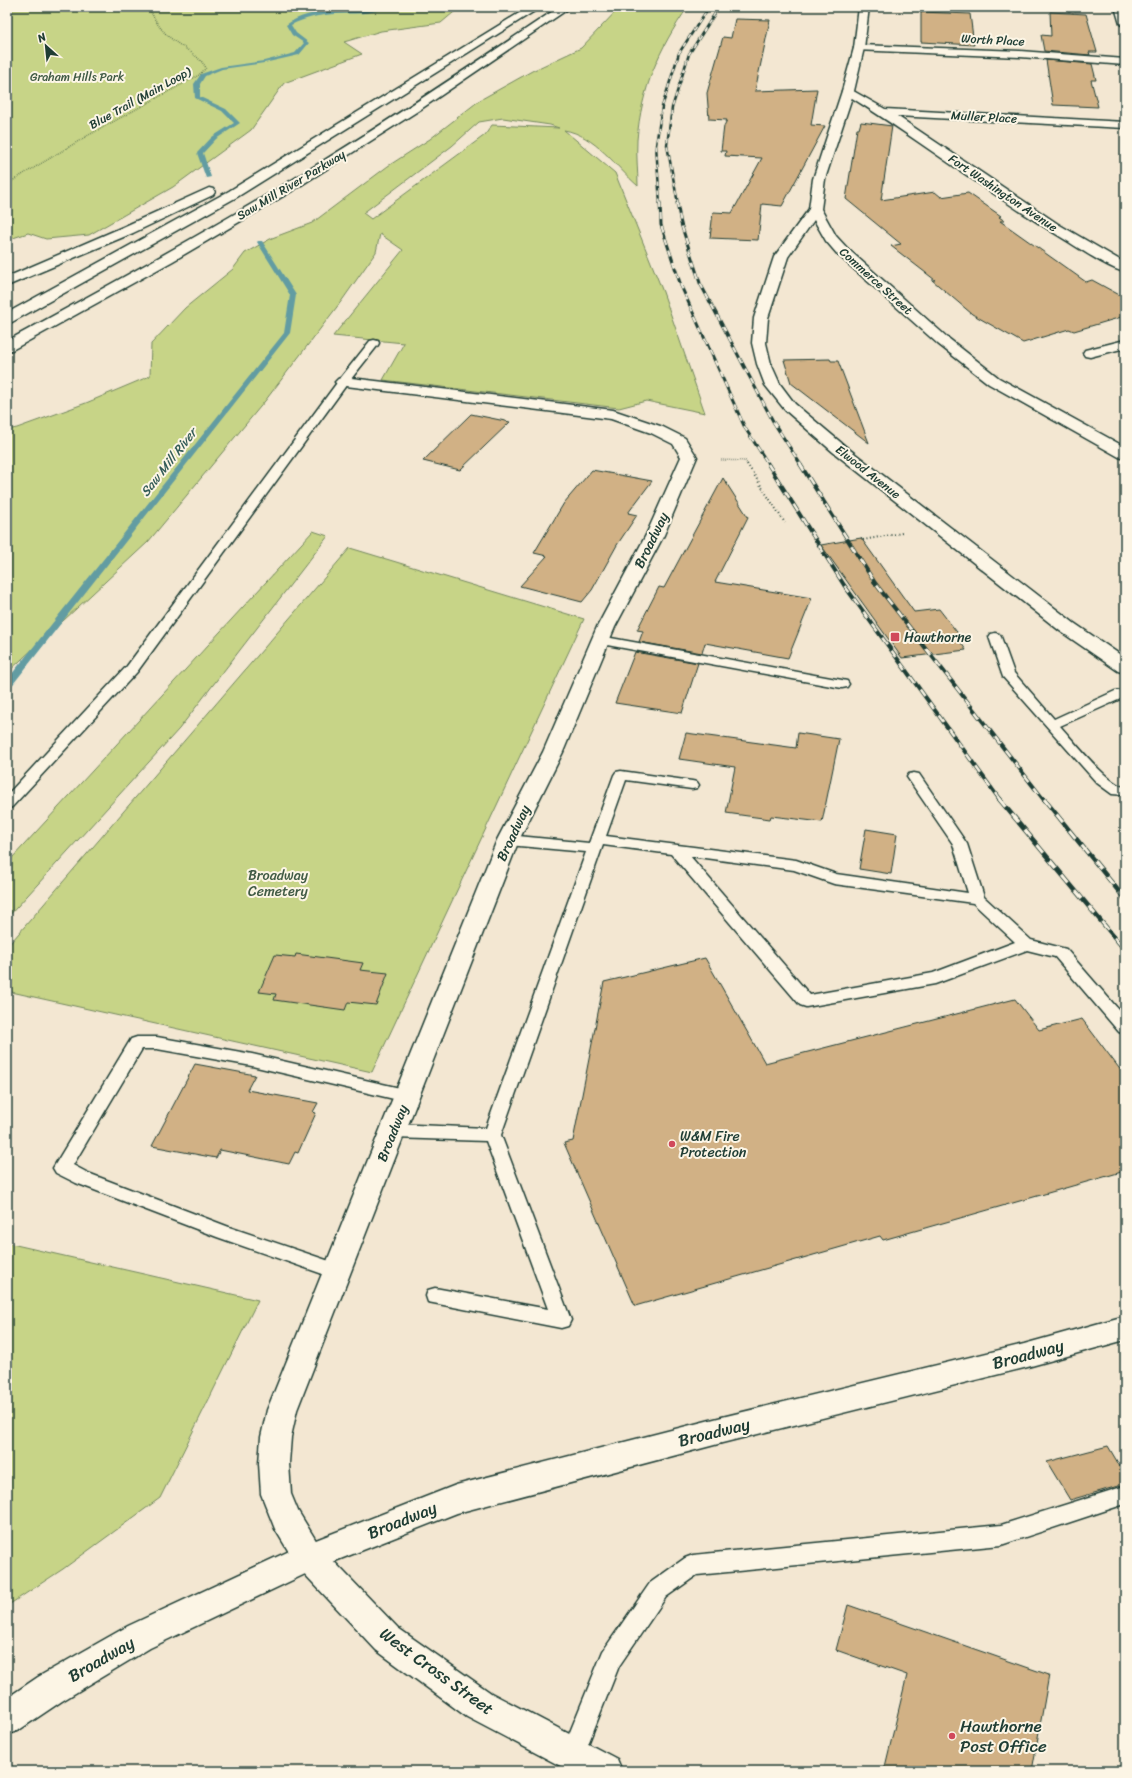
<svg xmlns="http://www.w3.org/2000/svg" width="1132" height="1778" font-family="Sriracha,sans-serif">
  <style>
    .green { fill: #c7d487; stroke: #73885e; fill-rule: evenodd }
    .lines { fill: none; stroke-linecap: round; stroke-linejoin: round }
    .stream { fill: #629ca2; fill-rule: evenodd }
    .building { fill: #d1b185; stroke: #1f3d34 }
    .lane-casing { stroke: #1f3d34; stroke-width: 3 }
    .street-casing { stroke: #1f3d34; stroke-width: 3 }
    .secondary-casing { stroke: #1f3d34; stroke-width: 3 }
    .highway-casing { stroke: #1f3d34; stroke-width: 3 }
    .path-far1 { stroke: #1f3d34; stroke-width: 1.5; stroke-dasharray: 0.5 1.5; stroke-linecap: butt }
    .path { stroke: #1f3d34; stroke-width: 2; stroke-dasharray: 1 2.5; stroke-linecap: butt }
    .lane { fill: #fcf5e5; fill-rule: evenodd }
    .street { fill: #fcf5e5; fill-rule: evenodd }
    .secondary { fill: #fcf5e5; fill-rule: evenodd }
    .highway { fill: #fcf5e5; fill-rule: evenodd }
    .rail-far3-casing { stroke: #1f3d34; stroke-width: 2.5 }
    .rail-far2-casing { stroke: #1f3d34; stroke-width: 3 }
    .rail-far1-casing { stroke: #1f3d34; stroke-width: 4 }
    .rail-casing { stroke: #1f3d34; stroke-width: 4.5 }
    .rail-far3 { stroke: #fcf5e5; stroke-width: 1.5; stroke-dasharray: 4.5; stroke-linecap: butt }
    .rail-far2 { stroke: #fcf5e5; stroke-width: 2; stroke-dasharray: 6; stroke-linecap: butt }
    .rail-far1 { stroke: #fcf5e5; stroke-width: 2.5; stroke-dasharray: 8; stroke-linecap: butt }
    .rail { stroke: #fcf5e5; stroke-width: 3; stroke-dasharray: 10; stroke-linecap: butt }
    .poi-dot { fill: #d1495b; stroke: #fcf5e5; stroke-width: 1.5 }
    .labels { text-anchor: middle; stroke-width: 4; stroke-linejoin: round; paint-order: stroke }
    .far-street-label { font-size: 12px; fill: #1f3d34; stroke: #fcf5e5 }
    .far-park-label { font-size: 12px; fill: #415b45; stroke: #fcf5e5 }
    .far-water-label { font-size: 13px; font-style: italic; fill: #355d59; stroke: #fcf5e5 }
    .street-label { font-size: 14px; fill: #1f3d34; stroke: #fcf5e5 }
    .poi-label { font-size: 14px; fill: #1f3d34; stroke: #fcf5e5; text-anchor: start }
    .park-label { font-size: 14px; fill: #415b45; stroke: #fcf5e5 }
    .near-street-label { font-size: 17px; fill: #1f3d34; stroke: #fcf5e5 }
    .near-poi-label { font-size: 17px; fill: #1f3d34; stroke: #fcf5e5; text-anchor: start }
  </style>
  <rect width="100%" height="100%" fill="#f3e7d2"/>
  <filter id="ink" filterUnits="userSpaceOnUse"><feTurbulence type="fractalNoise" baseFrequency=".025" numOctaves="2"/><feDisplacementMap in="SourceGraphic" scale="8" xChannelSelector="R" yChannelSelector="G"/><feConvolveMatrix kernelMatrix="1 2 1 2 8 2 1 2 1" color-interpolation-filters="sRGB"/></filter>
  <g filter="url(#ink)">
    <g class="green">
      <path d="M7,7H460L441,23L381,31L344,42L362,54L284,83L251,130L173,187L89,235L46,239L28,233L7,240Z"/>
      <path d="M620,7H688C659,48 641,90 637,140C636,155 638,171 638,186C616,167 595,135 564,130L615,173L663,292L705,413L646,401L619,408L383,380L404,343L333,336L403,250L380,234L376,252L343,299L265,401L148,542L7,673V430L17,428L86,403L150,376L151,344L185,308L233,269L245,253L272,238L312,223L388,166L430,139L480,100L532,71L581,48ZM503,118L550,125L559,128L492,125L485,135L371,219L363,213L452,146L479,122Z"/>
      <path d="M313,531L328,536L179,729L7,918V857L12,858Z"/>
      <path d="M350,548L584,619L372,1072L7,991V947Z"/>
      <path d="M7,1243L258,1300L160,1498L63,1569L7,1606Z"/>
    </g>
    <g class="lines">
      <g class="stream">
        <path d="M379,7H387C373,15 351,13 335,14C319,15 305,18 291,25L296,33L309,43L299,55L264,63L222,69L205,76L200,84V97L226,109L240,123L216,139L203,153L211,177L206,178L197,153L212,137L234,123L222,111L195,98L194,84L201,74L221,67L264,61L295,53L304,43L292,35L286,25C311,6 349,13 379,7Z"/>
        <path d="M258,241H262L296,295L290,333L10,688L7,689V680L284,333L290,295L257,242Z"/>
      </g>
    </g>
    <g class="building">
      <path d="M921,12L970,14L974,45L921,42Z"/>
      <path d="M1050,12L1086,14L1097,52H1089L1090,55L1044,51L1041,35L1051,36Z"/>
      <path d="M735,19L770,20L755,91L817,89L811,125L825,126L782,206L762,204L758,240L710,238L713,212L732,213L762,158L725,156L726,151H721L724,126L727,120L709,119L707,93L723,37L731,38Z"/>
      <path d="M1046,60L1092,64L1096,80H1091L1098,107L1053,105Z"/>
      <path d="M861,122L892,126L881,200L935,192L941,197L968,193L1001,216L999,217L1005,221H1000L1086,282L1092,280L1125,298V316L1074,331L1069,329L1023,343L972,314L932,280H935L891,246L901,244L846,199L857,129H859Z"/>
      <path d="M830,359L831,361H838L869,443L791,383L784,360Z"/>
      <path d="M471,414L510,422L460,470L423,461Z"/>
      <path d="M592,470L652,481L628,513L637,515L617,545L592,590L582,602L520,586L547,556L534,553L564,503Z"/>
      <path d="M723,478L748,517L715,582L812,598L788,658L705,643L702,653L639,642L643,631L637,630L659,587L664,588Z"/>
      <path d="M861,538L914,612L939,609L960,636L957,637L966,650L902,658L821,545Z"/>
      <path d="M635,652L698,663L682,713L615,703Z"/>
      <path d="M686,733L796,748L798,733L839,739L822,822L771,816L770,819L726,813L735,767L679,759Z"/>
      <path d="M866,829L897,834L891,874L859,869Z"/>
      <path d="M296,954L363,963L360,970L388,973L376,1005L348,1002L345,1010L274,1000L276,994L259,992L275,955L295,957Z"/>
      <path d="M705,958L765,1063L1015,999L1039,1030L1082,1019L1125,1076V1171L883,1240L880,1236L635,1306L564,1143L573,1141L604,982Z"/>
      <path d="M195,1064L255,1075L247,1090L318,1103L313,1112L316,1113L298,1153L295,1152L289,1164L220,1150L216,1158L152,1146Z"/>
      <path d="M1108,1446L1125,1475V1484L1070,1500L1047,1462Z"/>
      <path d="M848,1605L1049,1675L1032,1771H884L907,1675L836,1650Z"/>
    </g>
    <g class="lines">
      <g class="lane-casing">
        <g id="lane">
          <path d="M374,340L378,341L379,343L378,345L347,384L137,672L12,807L7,809V795L127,666L339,380L370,341Z"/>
          <path d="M995,633L999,634L1001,637L1014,673L1054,719L1115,691H1125V697L1060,726C1072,739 1110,787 1125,787V795L1112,794L1097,783L1003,677L989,637L991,634Z"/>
          <path d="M600,636L842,680L847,681L849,684L847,687L842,688L596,643L594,640L596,637Z"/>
          <path d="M621,771L692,781L697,782L699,785L697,788L692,789L626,780L606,836L796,860L836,874L968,893L953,844L907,777L909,774L914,773L919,774L967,844L984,897L1031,940L1066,949L1125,1017V1034L1119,1032L1055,957L1027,950L935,984L806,1007L800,1005L671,854L603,845L501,1135L571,1320L568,1326L561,1328L428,1302L426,1296L428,1290L435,1288L548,1309L486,1141L393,1138L387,1136L384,1131L387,1126L393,1124L486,1128L586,852L508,845L503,843L501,840L503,837L508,835L589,843L614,775L616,772ZM690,856L794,870L834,884L973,903L1015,942L933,973L810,995Z"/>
          <path d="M137,1037H157L252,1054L413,1091L415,1096L413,1101L407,1102L252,1066L157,1049H142L73,1165L88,1173L229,1227L344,1266L346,1271L344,1276L337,1279L217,1237L76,1183L56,1173L53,1168L56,1163L131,1039Z"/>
          <path d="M1125,1486V1504L1001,1545L697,1575L666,1597L619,1666L581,1762L573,1766L565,1762L561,1754L603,1651L650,1583L685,1558L693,1555L1001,1525Z"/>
        </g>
      </g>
      <g class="street-casing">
        <g id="street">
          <path d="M1115,7H1125V27L1120,24Z"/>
          <path d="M859,45L1020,51L1125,59V65L1020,57L855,50L854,48Z"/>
          <path d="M848,88L885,109L1125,122V128L897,116L1058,224L1125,263V272C1107,268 1076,246 1059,236C985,191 917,138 844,93L842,91L844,89Z"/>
          <path d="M1125,340V348L1090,357L1085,356L1083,353L1085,350Z"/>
          <path d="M343,377L613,410L663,427L685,438L697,457L664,535L615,627L563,752L519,840L297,1410L291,1437L289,1463L291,1494L298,1511L320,1547L398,1628L491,1693L617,1759L622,1771H570L467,1717L376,1650L298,1567L275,1529L261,1494L259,1463L261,1437L267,1410L497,840L543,752L597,627L646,535L681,457L673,444L651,433L611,419L338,385L335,382L338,379Z"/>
        </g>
      </g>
      <g class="secondary-casing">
        <g id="secondary">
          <path d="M859,7H869L864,48L854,91L825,179L821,209L836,236L848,249L948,338L999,378L1125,447V459L1119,457L989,384L938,344L838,255L826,241L814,220L788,257L768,318L766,343L771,364L780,384L795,404L845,446L1074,623L1125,658V673L1118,671L1060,631L833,452L785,410L765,385L757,364L752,343L754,318L774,257L809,209L813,179L842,91L854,48Z"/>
          <path d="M1125,1316V1340L1024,1368L722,1443L457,1513L320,1567L150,1648L62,1701L19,1730L7,1735V1698L38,1677L128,1626L298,1547L456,1485L722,1417L1024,1344Z"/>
        </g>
      </g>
      <g class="highway-casing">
        <g id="highway">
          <path d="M529,7H541L237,197L12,322L7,323V313L229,191Z"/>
          <path d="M559,7H571L421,109L292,191L173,261L12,350L7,351V341C113,283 220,225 323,161C403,112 481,59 559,7Z"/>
          <path d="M209,188L213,189L215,192L213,195L133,233L7,286V277L123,227Z"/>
        </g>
      </g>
      <g class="path-far1">
        <path d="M7,184L87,136L199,75L206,68C199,55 184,49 173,40C161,31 154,20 149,7"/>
        <path d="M721,460L745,461L748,465"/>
      </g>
      <g class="path">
        <path d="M747,464L785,523"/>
        <path d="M863,540L902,533"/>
      </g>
      <use href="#lane" class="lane"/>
      <use href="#street" class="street"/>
      <use href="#secondary" class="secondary"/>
      <use href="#highway" class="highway"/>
      <g class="rail-far3-casing">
        <g id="rail-far3">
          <path d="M660,204L656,145L662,107L679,53L709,7"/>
          <path d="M678,204L667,145L672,108L689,54L719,7"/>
        </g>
      </g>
      <g class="rail-far2-casing">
        <g id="rail-far2">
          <path d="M660,203L661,225L681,286L745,428L769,465"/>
          <path d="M677,203L681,224L700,283L774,423L801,465"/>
        </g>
      </g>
      <g class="rail-far1-casing">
        <g id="rail-far1">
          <path d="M768,464L844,585L1000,800"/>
          <path d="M800,464L875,583L1044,800"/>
        </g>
      </g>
      <g class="rail-casing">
        <g id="rail">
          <path d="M999,799L1125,950"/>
          <path d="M1044,799L1125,899"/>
        </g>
      </g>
      <use href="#rail-far3" class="rail-far3"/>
      <use href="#rail-far2" class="rail-far2"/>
      <use href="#rail-far1" class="rail-far1"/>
      <use href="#rail" class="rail"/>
    </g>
  </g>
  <g class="poi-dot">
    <rect x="890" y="632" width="10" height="10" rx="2"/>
    <circle cx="672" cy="1144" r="4"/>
    <circle cx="952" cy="1736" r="4"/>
  </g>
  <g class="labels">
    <g class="far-street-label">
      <text transform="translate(993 40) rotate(3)" y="4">Worth Place</text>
      <text transform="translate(140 98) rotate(-29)" y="4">Blue Trail (Main Loop)</text>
      <text transform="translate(984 117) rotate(3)" y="4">Muller Place</text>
      <text transform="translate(291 185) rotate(-31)" y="4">Saw Mill River Parkway</text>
      <text transform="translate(1003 193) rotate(34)" y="4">Fort Washington Avenue</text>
      <text transform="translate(876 281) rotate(42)" y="4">Commerce Street</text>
      <text transform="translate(868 472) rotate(38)" y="4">Elwood Avenue</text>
    </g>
    <g class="far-park-label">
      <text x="77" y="81">Graham Hills Park</text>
    </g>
    <g class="far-water-label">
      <text transform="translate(168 462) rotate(-52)" y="5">Saw Mill River</text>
    </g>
    <g class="street-label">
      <text transform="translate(651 540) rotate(-64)" y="5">Broadway</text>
      <text transform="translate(513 833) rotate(-65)" y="5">Broadway</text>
      <text transform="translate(392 1133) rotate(-68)" y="5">Broadway</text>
    </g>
    <g class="poi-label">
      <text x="904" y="642">Hawthorne</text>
      <text x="680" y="1141">W&amp;M Fire<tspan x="680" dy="16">Protection</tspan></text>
    </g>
    <g class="park-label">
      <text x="278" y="880">Broadway<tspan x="278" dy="16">Cemetery</tspan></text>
    </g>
    <g class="near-street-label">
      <text transform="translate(1028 1354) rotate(-15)" y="6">Broadway</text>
      <text transform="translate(714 1432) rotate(-14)" y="6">Broadway</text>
      <text transform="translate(402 1520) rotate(-22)" y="6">Broadway</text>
      <text transform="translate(101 1659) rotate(-30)" y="6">Broadway</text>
      <text transform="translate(437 1671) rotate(36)" y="6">West Cross Street</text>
    </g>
    <g class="near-poi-label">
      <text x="960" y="1732">Hawthorne<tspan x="960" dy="20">Post Office</tspan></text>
    </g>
  </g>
  <rect width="1132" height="1778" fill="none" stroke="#fcf5e5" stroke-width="24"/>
  <rect x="12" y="12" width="1108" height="1754" fill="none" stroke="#1f3d34" stroke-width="1.5" filter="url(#ink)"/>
  <g transform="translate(46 46) rotate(333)" stroke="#fcf5e5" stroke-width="3" paint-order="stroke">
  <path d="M0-3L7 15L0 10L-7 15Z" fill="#1f3d34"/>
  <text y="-6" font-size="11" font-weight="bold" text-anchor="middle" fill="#1f3d34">N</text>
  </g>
</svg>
